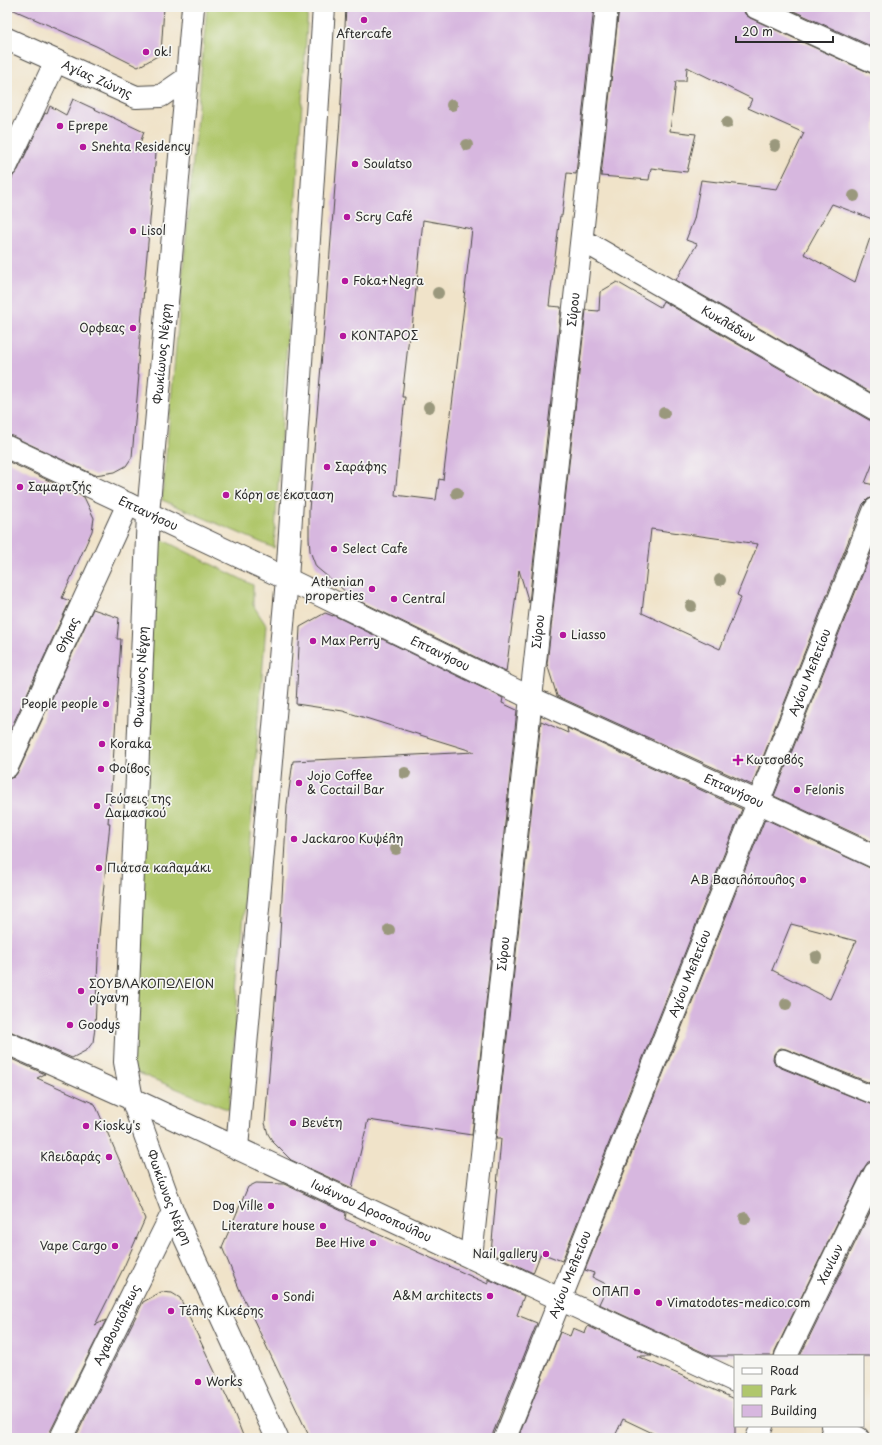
<svg xmlns="http://www.w3.org/2000/svg" width="882" height="1445" font-family="'Playpen Sans',sans-serif">
  <style>
    .green { fill: #b0c76c; stroke: #6e794c }
    .building { fill: #d7b7df; fill-rule: evenodd }
    .lines { fill: none; stroke-linecap: round; stroke-linejoin: round }
    .service-casing { stroke: #494743; stroke-width: 19 }
    .pedestrian-casing { stroke: #494743; stroke-width: 24 }
    .minor-casing { stroke: #494743; stroke-width: 24 }
    .tertiary-casing { stroke: #494743; stroke-width: 24 }
    .service { stroke: #fff; stroke-width: 17 }
    .pedestrian { stroke: #fff; stroke-width: 22 }
    .minor { stroke: #fff; stroke-width: 22 }
    .tertiary { stroke: #fff; stroke-width: 22 }
    .tree { fill: #9a987d }
    .poi-dot { fill: #b5179e; stroke: #f6f6f2; stroke-width: 1.5 }
    .labels { text-anchor: middle; stroke-width: 3.5; stroke-linejoin: round; paint-order: stroke }
    .poi-label { font-size: 12px; fill: #2b2b2b; stroke: #f6f6f2; text-anchor: start }
    .street-label { font-size: 12px; fill: #2b2b2b; stroke: #f6f6f2 }
  </style>
  <rect width="100%" height="100%" fill="#f6f6f2"/>
  <filter id="ink" filterUnits="userSpaceOnUse"><feTurbulence type="fractalNoise" baseFrequency=".025" numOctaves="2"/><feDisplacementMap in="SourceGraphic" scale="8" xChannelSelector="R" yChannelSelector="G"/><feConvolveMatrix kernelMatrix="1 2 1 2 8 2 1 2 1" color-interpolation-filters="sRGB"/></filter>
  <filter id="wash" filterUnits="userSpaceOnUse"><feTurbulence type="fractalNoise" baseFrequency=".012" numOctaves="4" result="noise"/><feDisplacementMap in="SourceGraphic" scale="16" xChannelSelector="R" yChannelSelector="G"/><feGaussianBlur stdDeviation="0.9" result="paint"/><feColorMatrix in="noise" values="0 0 0 0 0 0 0 0 0 0 0 0 0 0 0 0 0 1.4 0 .05"/><feComposite in="paint" operator="in"/></filter>
  <g filter="url(#wash)">
    <rect width="100%" height="100%" fill="#f0e3c9"/>
    <g class="green">
      <path d="M207,7H308L274,548L162,500Z"/>
      <path d="M155,536L253,585V605L266,625L229,1110L126,1068Z"/>
    </g>
    <g id="blocks">
      <g class="building">
        <path d="M7,7H164L161,54L138,67L96,46Z"/>
        <path d="M346,7H594L576,174L567,173L562,216H560L549,306L561,307L529,603L519,570L506,672L352,597L316,567L310,551L309,539V510L325,318L340,120ZM423,220L472,229L464,298H465L443,480L439,479L436,500L395,495L405,397H402L410,328L412,329Z"/>
        <path d="M619,7H743L745,14L750,18L870,73L875,74V220L832,204L804,254L855,282L870,238L875,239V395L676,280L697,244L686,240L694,219L701,180L777,189L804,133L748,108L752,99L687,67L686,81H676L670,131L696,134L687,172L651,168L649,180L601,176Z"/>
        <path d="M785,7H875V48Z"/>
        <path d="M73,99L144,132L139,146L156,153L144,288L137,375H139L132,457L126,466L115,472L95,475L12,436L7,435V190L13,176L18,170L45,113L47,114L50,106L66,115Z"/>
        <path d="M617,282L660,307L663,301L869,420L875,421V458L865,483L875,485V497L868,499L863,504L752,785L557,696L547,664L586,310L599,311L600,292ZM651,529L758,544L737,595L741,597L720,649L642,613Z"/>
        <path d="M7,461L84,497L94,518L92,531L62,598L70,601L7,737Z"/>
        <path d="M875,543V843L774,796Z"/>
        <path d="M93,609L119,618L117,639H121L113,764L108,823H110L99,935L95,1028L93,1042L87,1050L72,1058L12,1032L7,1031V779L14,777L18,772Z"/>
        <path d="M325,613L333,616V615L503,698L502,703L517,710L472,1135L368,1120L352,1188L291,1160L273,1142L268,1134L265,1123L279,953L287,805L293,761L475,752L343,711L296,704L300,627Z"/>
        <path d="M541,721L568,733L567,728L742,809L562,1261L541,1253L533,1273L491,1253L501,1139H496Z"/>
        <path d="M765,819L870,868L875,869V1085L786,1049L781,1048L777,1050L774,1054L773,1059L775,1064L779,1067L875,1106V1161L868,1162L864,1168L775,1351L774,1356H711L599,1304L608,1285L592,1277L594,1273L585,1270ZM791,924L856,941L830,999L772,970Z"/>
        <path d="M7,1057L45,1074L37,1078L95,1104L145,1219L123,1269L95,1325L106,1320L50,1432L49,1438H7Z"/>
        <path d="M256,1183L284,1184L346,1213L345,1219L488,1284V1279L524,1296L517,1315L537,1323L493,1433V1438H310L241,1293L222,1247L248,1187Z"/>
        <path d="M875,1202V1356H800Z"/>
        <path d="M161,1292L172,1293L180,1298L232,1408L244,1438H75L143,1302Z"/>
        <path d="M588,1326L652,1356H637L735,1399V1438H663L623,1419L614,1438H518L560,1332L570,1336L573,1328L585,1333Z"/>
      </g>
    </g>
  </g>
  <g filter="url(#ink)">
    <use href="#blocks" fill-opacity="0" stroke="#494743" stroke-width="1"/>
    <g class="lines">
      <g class="service-casing">
        <path id="service" d="M783,1058L875,1096"/>
      </g>
      <g class="pedestrian-casing">
        <g id="pedestrian">
          <path d="M7,39L56,61"/>
          <path id="s1" d="M132,1099L125,1062L148,514L187,78"/>
          <path d="M237,1148L287,579L324,7"/>
          <path d="M757,1438L762,1426"/>
        </g>
      </g>
      <g class="minor-casing">
        <g id="minor">
          <path d="M755,7L875,62"/>
          <path id="s2" d="M7,165L56,61L136,97L161,96L187,78L193,7"/>
          <path id="s3" d="M582,240L875,409"/>
          <path id="s4" d="M7,447L287,579L531,698L758,802L875,857"/>
          <path id="s5" d="M7,767L128,504"/>
          <path id="s6" d="M471,1257L531,698L607,7"/>
          <path id="s7" d="M786,1356L875,1173"/>
          <path id="s8" d="M61,1438L173,1212"/>
        </g>
      </g>
      <g class="tertiary-casing">
        <g id="tertiary">
          <path id="s9" d="M7,1043L132,1099L735,1381"/>
          <path id="s10" d="M132,1099L173,1212L277,1438"/>
          <path d="M832,1426L858,1438"/>
          <path id="s11" d="M505,1438L875,509"/>
        </g>
      </g>
      <use href="#service" class="service"/>
      <use href="#pedestrian" class="pedestrian"/>
      <use href="#minor" class="minor"/>
      <use href="#tertiary" class="tertiary"/>
    </g>
    <g class="tree">
      <circle cx="452" cy="105" r="6"/>
      <circle cx="727" cy="123" r="6"/>
      <circle cx="467" cy="145" r="6"/>
      <circle cx="775" cy="146" r="6"/>
      <circle cx="854" cy="196" r="6"/>
      <circle cx="438" cy="293" r="6"/>
      <circle cx="429" cy="407" r="6"/>
      <circle cx="664" cy="413" r="6"/>
      <circle cx="457" cy="493" r="6"/>
      <circle cx="720" cy="580" r="6"/>
      <circle cx="691" cy="606" r="6"/>
      <circle cx="405" cy="773" r="6"/>
      <circle cx="396" cy="849" r="6"/>
      <circle cx="389" cy="930" r="6"/>
      <circle cx="816" cy="957" r="6"/>
      <circle cx="786" cy="1004" r="6"/>
      <circle cx="745" cy="1218" r="6"/>
    </g>
  </g>
  <g class="poi-dot">
    <circle cx="364" cy="20" r="4"/>
    <circle cx="146" cy="52" r="4"/>
    <circle cx="60" cy="126" r="4"/>
    <circle cx="83" cy="147" r="4"/>
    <circle cx="355" cy="164" r="4"/>
    <circle cx="347" cy="217" r="4"/>
    <circle cx="133" cy="231" r="4"/>
    <circle cx="345" cy="281" r="4"/>
    <circle cx="133" cy="328" r="4"/>
    <circle cx="343" cy="336" r="4"/>
    <circle cx="327" cy="467" r="4"/>
    <circle cx="20" cy="487" r="4"/>
    <circle cx="226" cy="495" r="4"/>
    <circle cx="334" cy="549" r="4"/>
    <circle cx="372" cy="589" r="4"/>
    <circle cx="394" cy="599" r="4"/>
    <circle cx="563" cy="635" r="4"/>
    <circle cx="313" cy="641" r="4"/>
    <circle cx="106" cy="704" r="4"/>
    <circle cx="102" cy="744" r="4"/>
    <path d="M736 754h4v4h4v4h-4v4h-4v-4h-4v-4h4z"/>
    <circle cx="101" cy="769" r="4"/>
    <circle cx="299" cy="783" r="4"/>
    <circle cx="797" cy="790" r="4"/>
    <circle cx="97" cy="806" r="4"/>
    <circle cx="294" cy="839" r="4"/>
    <circle cx="99" cy="868" r="4"/>
    <circle cx="803" cy="880" r="4"/>
    <circle cx="81" cy="991" r="4"/>
    <circle cx="70" cy="1025" r="4"/>
    <circle cx="293" cy="1123" r="4"/>
    <circle cx="86" cy="1126" r="4"/>
    <circle cx="109" cy="1157" r="4"/>
    <circle cx="271" cy="1206" r="4"/>
    <circle cx="323" cy="1226" r="4"/>
    <circle cx="373" cy="1243" r="4"/>
    <circle cx="115" cy="1246" r="4"/>
    <circle cx="546" cy="1254" r="4"/>
    <circle cx="637" cy="1292" r="4"/>
    <circle cx="490" cy="1296" r="4"/>
    <circle cx="275" cy="1297" r="4"/>
    <circle cx="659" cy="1303" r="4"/>
    <circle cx="171" cy="1311" r="4"/>
    <circle cx="198" cy="1382" r="4"/>
  </g>
  <g class="labels">
    <g class="poi-label">
      <text x="364" y="38" text-anchor="middle">Aftercafe</text>
      <text x="154" y="56">ok!</text>
      <text x="68" y="130">Eprepe</text>
      <text x="91" y="151">Snehta Residency</text>
      <text x="363" y="168">Soulatso</text>
      <text x="355" y="221">Scry Café</text>
      <text x="141" y="235">Lisol</text>
      <text x="353" y="285">Foka+Negra</text>
      <text x="125" y="332" text-anchor="end">Ορφεας</text>
      <text x="351" y="340">ΚΟΝΤΑΡΟΣ</text>
      <text x="335" y="471">Σαράφης</text>
      <text x="28" y="491">Σαμαρτζής</text>
      <text x="234" y="499">Κόρη σε έκσταση</text>
      <text x="342" y="553">Select Cafe</text>
      <text x="364" y="586" text-anchor="end">Athenian<tspan x="364" dy="14">properties</tspan></text>
      <text x="402" y="603">Central</text>
      <text x="571" y="639">Liasso</text>
      <text x="321" y="645">Max Perry</text>
      <text x="98" y="708" text-anchor="end">People people</text>
      <text x="110" y="748">Koraka</text>
      <text x="746" y="764">Κωτσοβός</text>
      <text x="109" y="773">Φοίβος</text>
      <text x="307" y="780">Jojo Coffee<tspan x="307" dy="14">&amp; Coctail Bar</tspan></text>
      <text x="805" y="794">Felonis</text>
      <text x="105" y="803">Γεύσεις της<tspan x="105" dy="14">Δαμασκού</tspan></text>
      <text x="302" y="843">Jackaroo Κυψέλη</text>
      <text x="107" y="872">Πιάτσα καλαμάκι</text>
      <text x="795" y="884" text-anchor="end">ΑΒ Βασιλόπουλος</text>
      <text x="89" y="988">ΣΟΥΒΛΑΚΟΠΩΛΕΙΟΝ<tspan x="89" dy="14">ρίγανη</tspan></text>
      <text x="78" y="1029">Goodys</text>
      <text x="301" y="1127">Βενέτη</text>
      <text x="94" y="1130">Kiosky's</text>
      <text x="101" y="1161" text-anchor="end">Κλειδαράς</text>
      <text x="263" y="1210" text-anchor="end">Dog Ville</text>
      <text x="315" y="1230" text-anchor="end">Literature house</text>
      <text x="365" y="1247" text-anchor="end">Bee Hive</text>
      <text x="107" y="1250" text-anchor="end">Vape Cargo</text>
      <text x="538" y="1258" text-anchor="end">Nail gallery</text>
      <text x="629" y="1296" text-anchor="end">ΟΠΑΠ</text>
      <text x="482" y="1300" text-anchor="end">A&amp;M architects</text>
      <text x="283" y="1301">Sondi</text>
      <text x="667" y="1307">Vimatodotes-medico.com</text>
      <text x="179" y="1315">Τέλης Κικέρης</text>
      <text x="206" y="1386">Works</text>
    </g>
    <g class="street-label">
      <text dy="4" stroke="none"><textPath href="#s2" startOffset="160">Αγίας Ζώνης</textPath></text>
      <text dy="4" stroke="none"><textPath href="#s6" startOffset="953">Σύρου</textPath></text>
      <text dy="4" stroke="none"><textPath href="#s3" startOffset="169">Κυκλάδων</textPath></text>
      <text dy="4" stroke="none"><textPath href="#s1" startOffset="747">Φωκίωνος Νέγρη</textPath></text>
      <text dy="4" stroke="none"><textPath href="#s4" startOffset="156">Επτανήσου</textPath></text>
      <text dy="4" stroke="none"><textPath href="#s6" startOffset="629">Σύρου</textPath></text>
      <text dy="4" stroke="none"><textPath href="#s5" startOffset="145">Θήρας</textPath></text>
      <text dy="4" stroke="none"><textPath href="#s4" startOffset="480">Επτανήσου</textPath></text>
      <text dy="4" stroke="none"><textPath href="#s11" startOffset="824">Αγίου Μελετίου</textPath></text>
      <text dy="4" stroke="none"><textPath href="#s1" startOffset="423">Φωκίωνος Νέγρη</textPath></text>
      <text dy="4" stroke="none"><textPath href="#s4" startOffset="804">Επτανήσου</textPath></text>
      <text dy="4" stroke="none"><textPath href="#s6" startOffset="305">Σύρου</textPath></text>
      <text dy="4" stroke="none"><textPath href="#s11" startOffset="500">Αγίου Μελετίου</textPath></text>
      <text dy="4" stroke="none"><textPath href="#s10" startOffset="105">Φωκίωνος Νέγρη</textPath></text>
      <text dy="4" stroke="none"><textPath href="#s9" startOffset="401">Ιωάννου Δροσοπούλου</textPath></text>
      <text dy="4" stroke="none"><textPath href="#s7" startOffset="102">Χανίων</textPath></text>
      <text dy="4" stroke="none"><textPath href="#s11" startOffset="176">Αγίου Μελετίου</textPath></text>
      <text dy="4" stroke="none"><textPath href="#s8" startOffset="126">Αγαθουπόλεως</textPath></text>
    </g>
  </g>
  <rect width="882" height="1445" fill="none" stroke="#f6f6f2" stroke-width="24"/>
  <rect x="734" y="1355" width="130" height="72" fill="#f6f6f2" stroke="#a5a5a2"/>
  <rect x="742" y="1368" width="20" height="6" fill="#ffffff" stroke="#a5a5a2"/>
  <text x="770" y="1375" font-size="12" fill="#2b2b2b">Road</text>
  <rect x="742" y="1385" width="20" height="12" fill="#b0c76c" stroke="#a5a5a2"/>
  <text x="770" y="1395" font-size="12" fill="#2b2b2b">Park</text>
  <rect x="742" y="1405" width="20" height="12" fill="#d7b7df" stroke="#a5a5a2"/>
  <text x="770" y="1415" font-size="12" fill="#2b2b2b">Building</text>
  <path d="M736 36v6h97v-6" fill="none" stroke="#2b2b2b" stroke-width="2"/>
  <text x="742" y="36" font-size="12" fill="#2b2b2b" stroke="#f6f6f2" stroke-width="3" paint-order="stroke">20 m</text>
</svg>
